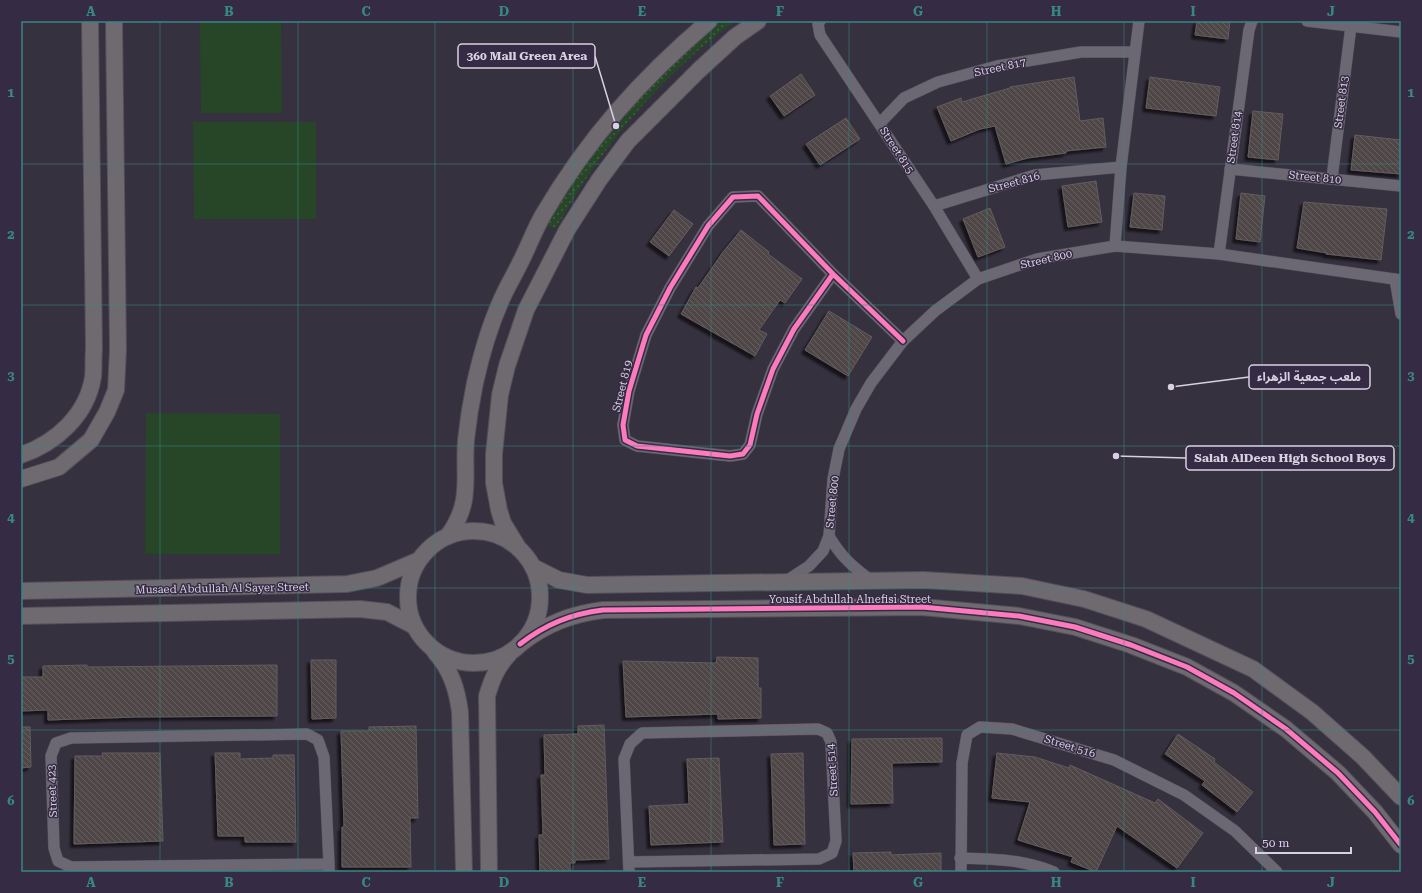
<svg xmlns="http://www.w3.org/2000/svg" width="1422" height="893" font-family="'Roboto Serif','Noto Sans Arabic',serif">
  <style>
    .park { fill: #264627 }
    .garden { fill: url(#garden-dots) }
    .building { fill: url(#building-back-hatch); stroke: #635c5e; filter: url(#shadow) }
    .lines { fill: none; stroke-linecap: round; stroke-linejoin: round }
    .street-casing { stroke: #534e5a; stroke-width: 12 }
    .secondary-casing { stroke: #534e5a; stroke-width: 18 }
    .street { stroke: #6c6873; stroke-width: 11 }
    .secondary { stroke: #6f6a70; stroke-width: 16 }
    .cycleway-casing { stroke: #352b44; stroke-width: 8 }
    .cycleway { stroke: #fd7abc; stroke-width: 5 }
    .grid { fill: none; stroke: #378885; stroke-width: 1; stroke-opacity: 0.55 }
    .labels { text-anchor: middle; stroke-width: 3; stroke-linejoin: round; paint-order: stroke }
    .street-label { font-size: 11px; fill: #d7d1e1; stroke: #352b44 }
    .leader { fill: none; stroke: #d7d1e1; stroke-width: 1.5 }
    .callout-dot { fill: #d7d1e1; stroke: #352b44; stroke-width: 1.5 }
    .callout { fill: #352b44; stroke: #d7d1e1; stroke-width: 1.5 }
    .callout-label { font-size: 12px; text-anchor: middle; font-weight: bold; fill: #d7d1e1 }
    .neatline { fill: none; stroke: #378885; stroke-width: 1.5 }
    .grid-label { font-size: 13px; text-anchor: middle; font-weight: bold; fill: #378885 }
  </style>
  <defs>
    <pattern id="garden-dots" width="8" height="8" patternUnits="userSpaceOnUse"><rect width="8" height="8" fill="#264627"/><path d="M2 2h.1M6 6h.1" fill="none" stroke="#456046" stroke-width="1.8" stroke-linecap="round"/></pattern>
    <pattern id="building-back-hatch" width="6" height="6" patternUnits="userSpaceOnUse"><rect width="6" height="6" fill="#4f4646"/><path d="M-1 5l2 2M0 0l6 6M5-1l2 2" fill="none" stroke="#686060"/></pattern>
    <filter id="shadow"><feDropShadow dx="-3.5" dy="3.5" stdDeviation="1" flood-color="#0009"/></filter>
  </defs>
  <rect width="100%" height="100%" fill="#36313e"/>
  <g class="park">
    <path d="M200,21H281L282,113H201Z"/>
    <path d="M193,122H316V219H194Z"/>
    <path d="M146,413L280,414V554H145Z"/>
  </g>
  <path class="garden" d="M712,21H735C661,76 600,147 556,229L543,224L591,148Z"/>
  <g class="building">
    <path d="M1197,21H1230L1228,39L1195,35Z"/>
    <path d="M801,74L815,95L784,116L770,96Z"/>
    <path d="M1074,77L1080,121L1103,118L1106,147L1066,151V153L1028,158L1006,164L995,126L980,129L951,141L937,107L961,98L962,102L1010,88V87Z"/>
    <path d="M1150,77L1220,87L1216,116L1146,108Z"/>
    <path d="M1253,111L1283,114L1278,160L1248,157Z"/>
    <path d="M846,118L860,139L820,165L806,144Z"/>
    <path d="M1355,135L1401,140V174L1351,170Z"/>
    <path d="M1096,181L1102,222L1068,227L1062,186Z"/>
    <path d="M1134,193L1165,196L1162,230L1130,227Z"/>
    <path d="M1241,193L1265,196L1260,242L1236,239Z"/>
    <path d="M1304,202L1387,209L1381,260L1326,254L1327,253L1297,248Z"/>
    <path d="M990,208L1005,247L978,257L963,219Z"/>
    <path d="M674,210L693,224L669,256L650,242Z"/>
    <path d="M741,230L769,252L768,254L802,279L785,303L780,300L759,330L767,334L755,356L681,314L696,287L698,288L723,252Z"/>
    <path d="M829,311L872,337L848,376L805,350Z"/>
    <path d="M717,657L758,658V688H761V718L718,719V714L626,717L623,661L716,663Z"/>
    <path d="M311,660H336V718L312,719Z"/>
    <path d="M87,665V667L277,665V716L137,717L48,720V710L21,711V677H43V666Z"/>
    <path d="M604,725L609,859L575,860V863H570V872H540L539,835H543L541,775H545L544,735L578,734V726Z"/>
    <path d="M416,726L418,818H410L411,867H342V827H344L341,731H369V727Z"/>
    <path d="M21,727H30L31,767L21,768Z"/>
    <path d="M1178,734L1215,759L1214,762L1253,792L1237,812L1202,785L1205,781L1165,754Z"/>
    <path d="M942,738V762L892,763L893,803L851,804L852,739Z"/>
    <path d="M102,753H160L163,841L74,844L75,756H103Z"/>
    <path d="M215,753H240V759L273,758V755H294L296,842H245V836H218Z"/>
    <path d="M803,753L805,844L774,845L771,754Z"/>
    <path d="M997,753L1035,757L1069,768L1070,765L1155,803L1158,799L1203,833L1177,868L1117,826L1096,872L1071,862L1073,857L1018,840L1030,802L992,798Z"/>
    <path d="M719,758L723,842L651,845L649,806L689,804L687,759Z"/>
    <path d="M891,852V855L941,853V872H854L853,853Z"/>
  </g>
  <g class="lines">
    <g class="street-casing">
      <g id="street">
        <path d="M820,21L818,24L820,35L934,206L978,279"/>
        <path d="M1307,21L1401,32"/>
        <path d="M880,123L904,98L938,82L997,66L1081,52H1135"/>
        <path d="M1230,169L1401,186"/>
        <path d="M1332,178L1351,26"/>
        <path d="M934,206L1035,175L1121,167"/>
        <path d="M1115,246L1121,167L1139,21"/>
        <path d="M1219,254L1249,30L1252,21"/>
        <path d="M833,274L794,329L773,369L757,414L750,445L743,454L730,456L637,446L625,440L623,425L629,391L646,335L670,288L708,226L733,197L758,196L833,274L903,341"/>
        <path d="M1395,279L1401,314"/>
        <path d="M829,536C841,557 853,567 872,581"/>
        <path d="M786,581L809,566L823,551L829,536L833,479L839,449L856,409L871,383L903,341L935,311L978,279L1037,259L1115,246L1219,254L1401,280"/>
        <path d="M960,858C994,859 1022,859 1054,872"/>
        <path d="M329,864L71,867L58,861L54,848L51,756L56,743L71,738L307,734L318,740L324,757L329,864V872"/>
        <path d="M629,872L624,759L630,744L642,733L818,729L827,733L831,742L836,841L832,853L819,859L629,862"/>
        <path d="M961,872L962,763L967,735L980,727L1012,729L1114,760L1184,795L1235,831L1277,872"/>
      </g>
    </g>
    <g class="secondary-casing">
      <g id="secondary">
        <path d="M21,455C56,443 87,415 93,377C94,368 93,358 94,349L90,21"/>
        <path d="M21,479L59,467L91,440L107,412L116,390L118,349L114,21"/>
        <circle cx="474" cy="597" r="66"/>
        <path d="M448,536C473,501 463,479 466,440C468,421 471,402 475,383C481,356 489,328 500,303C506,288 515,274 522,259C529,245 535,229 543,215C588,138 641,79 709,21"/>
        <path d="M517,546L503,523L499,510L494,483V454L500,395L507,366L526,310L567,230L599,180L628,141L698,71L735,37L758,21"/>
        <path d="M533,567L559,580L587,585L924,580L1022,586L1084,599L1146,619L1253,669L1312,712L1363,757L1401,797"/>
        <path d="M21,591L347,584L377,578L419,560"/>
        <path d="M21,616L360,609L387,612L414,626"/>
        <path d="M520,644C546,624 571,614 603,610L922,607L1019,616L1075,627L1131,645L1187,667L1234,693L1286,729L1338,773L1375,812L1401,845"/>
        <path d="M435,652C451,670 457,689 460,712L464,872"/>
        <path d="M489,872L487,696C492,679 497,667 509,654"/>
      </g>
    </g>
    <use href="#street" class="street"/>
    <use href="#secondary" class="secondary"/>
    <g class="cycleway-casing">
      <g id="cycleway">
        <path d="M833,274L794,329L773,369L757,414L750,445L743,454L730,456L637,446L625,440L623,425L629,391L646,335L670,288L708,226L733,197L758,196L833,274L903,341"/>
        <path d="M520,644C546,624 571,614 603,610L922,607L1019,616L1075,627L1131,645L1187,667L1234,693L1286,729L1338,773L1375,812L1401,845"/>
      </g>
    </g>
    <use href="#cycleway" class="cycleway"/>
  </g>
  <path class="grid" d="M160,21V872M298,21V872M435,21V872M573,21V872M711,21V872M849,21V872M987,21V872M1124,21V872M1262,21V872M21,164H1401M21,305H1401M21,446H1401M21,588H1401M21,730H1401"/>
  <g class="labels">
    <g class="street-label">
      <text transform="translate(1000 67) rotate(-12)" y="4">Street 817</text>
      <text transform="translate(1341 102) rotate(-83)" y="4">Street 813</text>
      <text transform="translate(1234 137) rotate(-82)" y="4">Street 814</text>
      <text transform="translate(897 150) rotate(57)" y="4">Street 815</text>
      <text transform="translate(1315 177) rotate(6)" y="4">Street 810</text>
      <text transform="translate(1014 182) rotate(-15)" y="4">Street 816</text>
      <text transform="translate(1046 259) rotate(-13)" y="4">Street 800</text>
      <text transform="translate(622 386) rotate(-76)" y="4">Street 819</text>
      <text transform="translate(832 502) rotate(-84)" y="4">Street 800</text>
      <text transform="translate(222 588) rotate(-1)" y="4">Musaed Abdullah Al Sayer Street</text>
      <text x="850" y="603">Yousif Abdullah Alnefisi Street</text>
      <text transform="translate(1070 746) rotate(17)" y="4">Street 516</text>
      <text transform="translate(832 770) rotate(-94)" y="4">Street 514</text>
      <text transform="translate(52 791) rotate(-92)" y="4">Street 423</text>
    </g>
  </g>
  <path class="leader" d="M616 126L595 56M1171 387L1249 377M1116 456L1186 458"/>
  <g class="callout-dot">
    <circle cx="616" cy="126" r="4"/>
    <circle cx="1171" cy="387" r="4"/>
    <circle cx="1116" cy="456" r="4"/>
  </g>
  <g class="callout">
    <rect x="458" y="44" width="137" height="24" rx="4"/>
    <rect x="1249" y="365" width="121" height="24" rx="4"/>
    <rect x="1186" y="446" width="208" height="24" rx="4"/>
  </g>
  <g class="callout-label">
    <text x="527" y="60">360 Mall Green Area</text>
    <text x="1309" y="381">ملعب جمعية الزهراء</text>
    <text x="1290" y="462">Salah AlDeen High School Boys</text>
  </g>
  <rect width="1422" height="893" fill="none" stroke="#352b44" stroke-width="44"/>
  <path d="M1256 847v6h95v-6" fill="none" stroke="#d7d1e1" stroke-width="2"/>
  <text x="1262" y="847" font-size="12" fill="#d7d1e1" stroke="#352b44" stroke-width="3" paint-order="stroke">50 m</text>
  <rect x="22" y="22" width="1378" height="849" class="neatline"/>
  <g class="grid-label">
    <text x="91" y="16">A</text>
    <text x="229" y="16">B</text>
    <text x="366" y="16">C</text>
    <text x="504" y="16">D</text>
    <text x="642" y="16">E</text>
    <text x="780" y="16">F</text>
    <text x="918" y="16">G</text>
    <text x="1056" y="16">H</text>
    <text x="1193" y="16">I</text>
    <text x="1331" y="16">J</text>
    <text x="11" y="97">1</text>
    <text x="1411" y="97">1</text>
    <text x="11" y="239">2</text>
    <text x="1411" y="239">2</text>
    <text x="11" y="380">3</text>
    <text x="1411" y="380">3</text>
    <text x="11" y="522">4</text>
    <text x="1411" y="522">4</text>
    <text x="11" y="663">5</text>
    <text x="1411" y="663">5</text>
    <text x="11" y="805">6</text>
    <text x="1411" y="805">6</text>
    <text x="91" y="887">A</text>
    <text x="229" y="887">B</text>
    <text x="366" y="887">C</text>
    <text x="504" y="887">D</text>
    <text x="642" y="887">E</text>
    <text x="780" y="887">F</text>
    <text x="918" y="887">G</text>
    <text x="1056" y="887">H</text>
    <text x="1193" y="887">I</text>
    <text x="1331" y="887">J</text>
  </g>
</svg>
